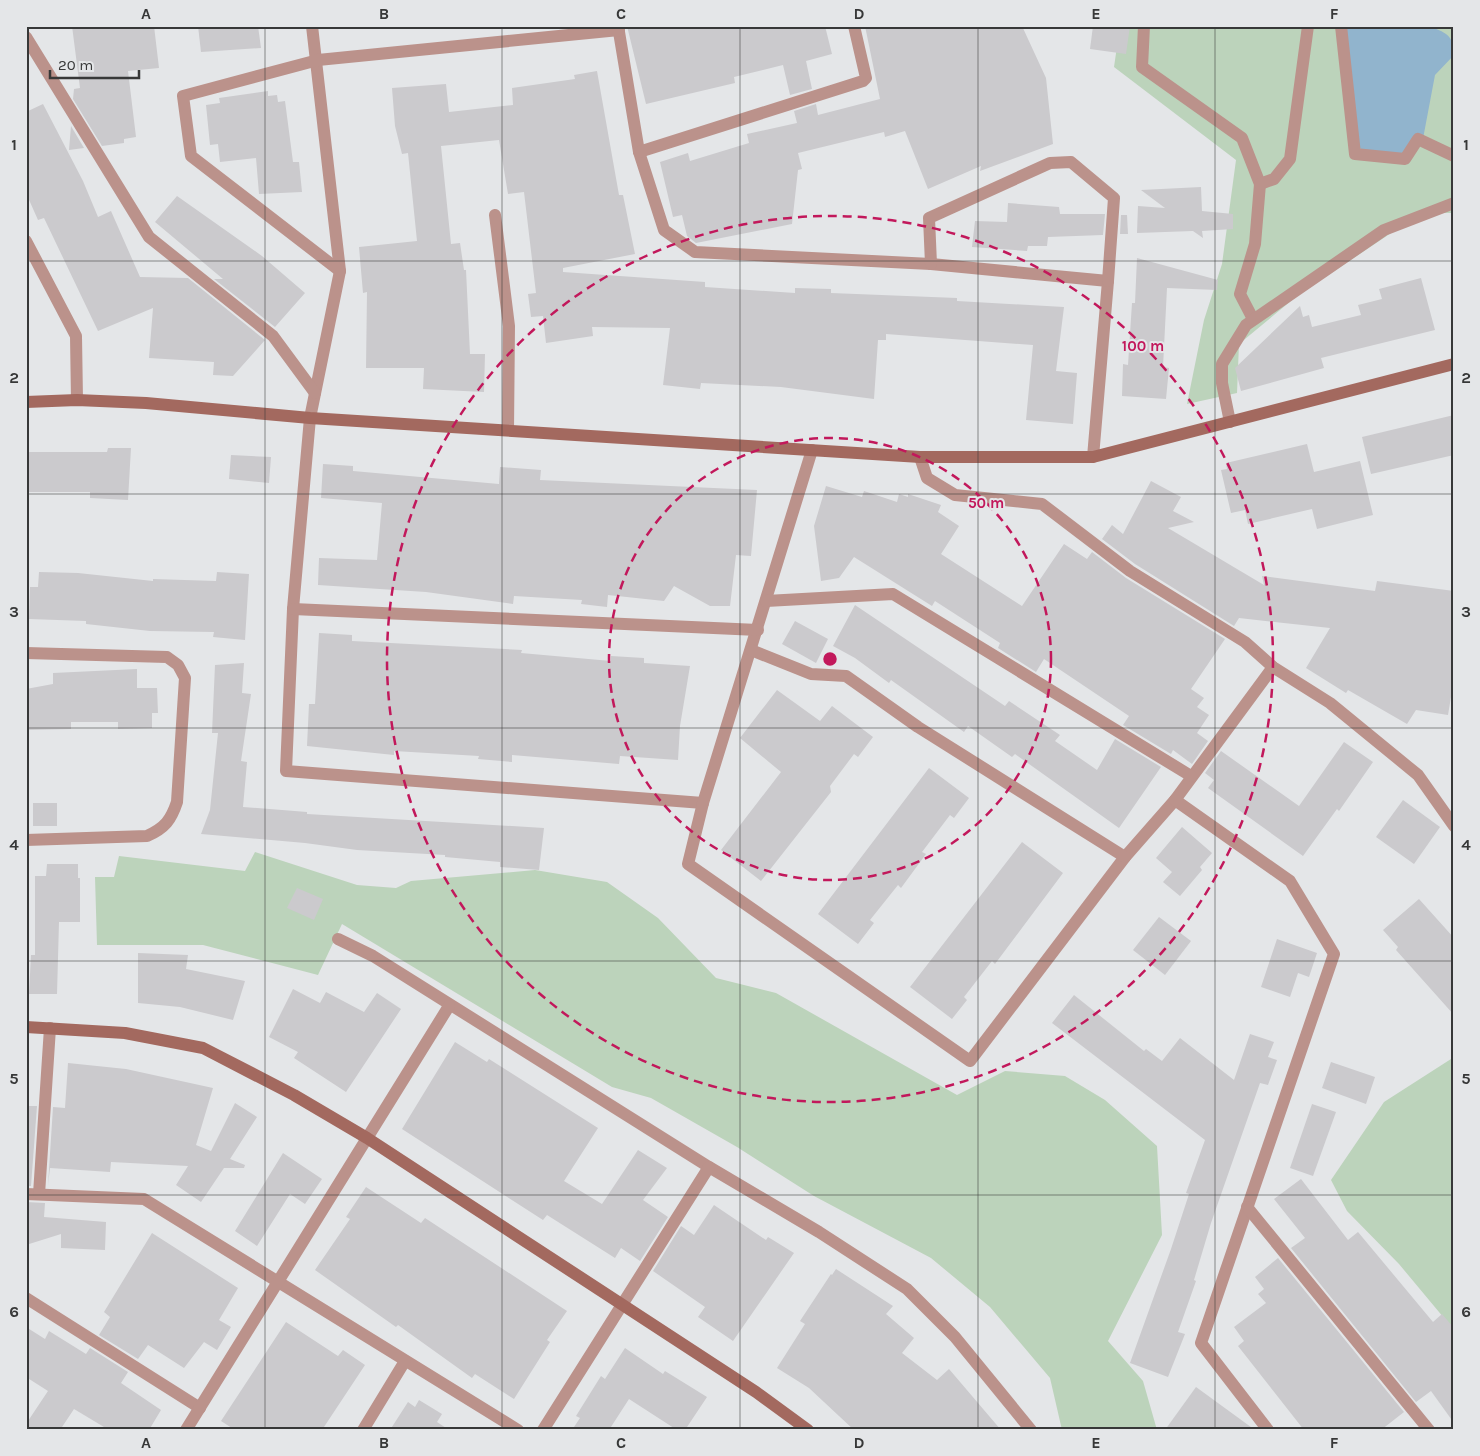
<svg xmlns="http://www.w3.org/2000/svg" width="1480" height="1456" font-family="Karla,sans-serif">
  <style>
    .green { fill: #bcd3bb }
    .water { fill: #91b4cd }
    .building { fill: #cbcacd }
    .lines { fill: none; stroke-linecap: round; stroke-linejoin: round }
    .street { stroke: #bb928b; stroke-width: 12 }
    .secondary { stroke: #a3695f; stroke-width: 12 }
    .grid { fill: none; stroke: #373838; stroke-width: 1; stroke-opacity: 0.55 }
    .ring { fill: none; stroke: #c2185b; stroke-width: 2.5; stroke-dasharray: 9 6 }
    .centre { fill: #c2185b; stroke: #e4e6e8; stroke-width: 2.5 }
    .ring-label { font-size: 15px; text-anchor: middle; font-weight: bold; fill: #c2185b; stroke: #e4e6e8; stroke-width: 4; stroke-linejoin: round; paint-order: stroke }
    .neatline { fill: none; stroke: #373838; stroke-width: 2 }
    .grid-label { font-size: 16px; text-anchor: middle; font-weight: bold; fill: #373838 }
  </style>
  <rect width="100%" height="100%" fill="#e4e6e8"/>
  <g class="green">
    <path d="M1120,26H1454V213H1421L1297,296L1239,344L1237,393L1187,404L1204,320L1222,264L1236,160L1114,67Z"/>
    <path d="M255,852L357,885L396,888L411,881L535,870L607,882L658,918L716,978L776,993L957,1095L1005,1071L1065,1076L1105,1100L1157,1146L1162,1235L1108,1341L1143,1381L1157,1430H1062L1050,1378L990,1307L931,1258L814,1196L737,1147L651,1098L612,1087L342,924L318,975L203,945H97L95,877H114L119,856L245,871Z"/>
    <path d="M1451,1059L1454,1061V1330L1399,1264L1347,1211L1331,1180L1384,1102Z"/>
  </g>
  <path class="water" d="M1345,26C1371,26 1425,19 1446,34C1452,38 1454,47 1454,55L1435,75L1422,144L1393,157L1366,156L1348,132Z"/>
  <g class="building">
    <path d="M72,26H102V29L154,26L159,68L128,71L136,137L124,139V143L102,146L73,99L74,89L80,88Z"/>
    <path d="M198,26H258L261,48L201,52Z"/>
    <path d="M627,26H825L832,54L806,61L812,89L790,95L783,65L734,77L735,83L646,104Z"/>
    <path d="M865,26H1022L1046,78L1053,144L980,171L981,166L928,189L905,131L885,137L884,132L798,153L802,169L798,170L792,224L696,243L687,236L682,215L673,217L660,162L688,153L690,161L749,143L747,134L797,123L794,111L816,104L818,115L880,99Z"/>
    <path d="M1093,26H1130L1126,54L1090,49Z"/>
    <path d="M597,71L619,195H623L635,254L563,268V272L705,282V287L795,293V288L831,289V293L957,298V301L1064,307L1056,371L1077,373L1073,424L1026,420L1033,345L886,334V340H878L874,399L781,387L701,383L700,389L663,385L670,328L592,327L593,336L546,343L543,316L531,317L528,294L536,293L524,192L508,194L499,140L441,146L451,244L460,243L464,270H466L470,354H485L484,392L423,389L424,368H366L367,292L363,293L359,247L417,241L408,153L402,154L395,126L392,88L446,84L449,112L513,105L512,88L575,79L574,75Z"/>
    <path d="M268,91V96L277,95L278,102L285,101L293,162H299L302,192L259,194L256,158L220,162L218,144L210,145L206,105L220,103L219,98Z"/>
    <path d="M43,104L83,181L98,217L111,211L140,277L188,278L265,340L233,376L213,375L214,362L149,358L153,308L98,331L44,218L38,220L26,193V112Z"/>
    <path d="M71,126L84,148L69,150Z"/>
    <path d="M1201,187L1202,211L1233,214V229L1202,231L1203,238L1193,231L1137,233L1138,206L1165,208L1141,190Z"/>
    <path d="M177,196L262,256L305,293L275,327L214,279H223L155,222Z"/>
    <path d="M1008,203L1059,207L1060,214H1105L1103,235L1048,237L1047,246H1028L1027,251L972,247L975,221L1007,222Z"/>
    <path d="M1121,215H1127L1128,234H1120Z"/>
    <path d="M1137,258L1218,280L1217,290L1167,288L1163,367L1169,368L1166,399L1122,396L1123,364L1128,365L1132,303H1135Z"/>
    <path d="M1421,278L1435,330L1321,358L1324,368L1241,391L1235,368L1300,306L1303,317L1309,315L1312,327L1361,315L1358,305L1382,299L1379,289Z"/>
    <path d="M1454,415V455L1371,474L1362,437Z"/>
    <path d="M1307,444L1314,472L1360,461L1373,515L1317,529L1312,509L1248,524L1245,510L1231,513L1221,470L1227,469L1226,463Z"/>
    <path d="M108,448H131L128,500L90,498V492H26V452H107Z"/>
    <path d="M231,455L271,457L269,483L229,479Z"/>
    <path d="M323,464L353,466V471L499,484L500,467L541,470L540,480L757,490L751,556L736,555L730,606H710L674,586L664,601L608,595L607,607L581,604L582,600L514,596L513,604L426,592L318,585L319,558L377,560L382,503L321,498Z"/>
    <path d="M1151,481L1181,497L1173,511L1194,522L1168,528L1264,585L1262,576L1375,591L1377,581L1454,591V679L1448,715L1416,710L1407,724L1348,690L1346,693L1306,668L1330,628L1239,618L1234,626L1135,564L1102,539L1112,525L1123,534Z"/>
    <path d="M826,486L862,497L864,491L897,502L899,494L908,497V494L941,505L938,512L959,526L941,554L1022,606L1064,544L1087,559L1092,552L1126,578L1225,639L1191,689L1204,698L1197,707L1209,715L1197,733L1208,741L1192,764L1173,750L1171,754L1123,725L1129,716L1044,659L1036,672L998,648L1000,643L935,601L932,606L854,557L839,578L821,581L814,526Z"/>
    <path d="M39,572L78,573L153,581V579L216,581L217,572L249,574L245,640L213,637L214,632L150,631L86,624V621L29,619L30,587H38Z"/>
    <path d="M855,605L1005,706L1009,701L1060,735L1055,741L1097,770L1115,739L1161,767L1119,828L1015,754L1012,757L968,726L964,732L891,680L889,683L855,658L833,646Z"/>
    <path d="M795,621L828,639L816,663L782,644Z"/>
    <path d="M319,633L352,635V641L522,650L521,653L611,661V656L644,658V663L690,666L680,726L678,760L620,756L619,764L512,755V762L478,759L479,756L394,751V755L307,746L309,704H315Z"/>
    <path d="M244,663L242,693L251,694L241,761L247,762L243,807L307,812V814L544,828L539,870L500,867V862L445,857V855L357,850L305,843L201,834L210,810L218,733H212L215,665Z"/>
    <path d="M137,669V688H157L158,713H152V728L118,729V722H71V729L26,730V689L53,684V673Z"/>
    <path d="M777,690L820,721L832,706L873,737L858,757L854,754L830,786L831,792L761,881L721,850L781,772L740,738Z"/>
    <path d="M1344,742L1373,762L1339,811L1337,809L1303,856L1208,788L1214,780L1205,773L1221,751L1299,806Z"/>
    <path d="M929,768L969,798L954,818L950,815L922,852L926,854L901,888L898,885L870,920L874,923L858,944L818,914Z"/>
    <path d="M1403,800L1440,827L1414,864L1376,837Z"/>
    <rect x="33" y="803" width="24" height="23"/>
    <path d="M1182,827L1212,853L1200,867L1202,870L1180,896L1163,882L1172,872L1156,858Z"/>
    <path d="M1022,842L1063,873L995,964L992,961L964,997L967,1000L952,1019L910,987Z"/>
    <path d="M47,864H78V878H80V922H59L57,994H29L31,955H35V876H46Z"/>
    <path d="M297,888L323,899L314,920L287,908Z"/>
    <path d="M1419,899L1454,938V1015L1396,950L1398,947L1383,930Z"/>
    <path d="M1159,917L1191,941L1165,975L1133,950Z"/>
    <path d="M1277,939L1317,953L1309,977L1298,973L1290,997L1261,987Z"/>
    <path d="M138,953L188,955L186,969L245,981L233,1020L180,1007L138,1003Z"/>
    <path d="M293,989L320,1003L326,992L364,1012L377,993L401,1009L346,1092L294,1058L298,1052L269,1037Z"/>
    <path d="M1074,995L1144,1051L1146,1049L1162,1061L1180,1038L1234,1080L1250,1034L1274,1042L1268,1057L1277,1060L1268,1085L1260,1083L1211,1223L1194,1280L1196,1281L1178,1332L1185,1334L1168,1377L1130,1363L1171,1249L1189,1194L1186,1193L1205,1140L1052,1023Z"/>
    <path d="M455,1042L487,1062L489,1059L598,1128L564,1181L602,1204L638,1150L667,1168L643,1200L668,1217L640,1261L621,1248L615,1258L547,1215L543,1220L402,1129Z"/>
    <path d="M1331,1062L1375,1077L1366,1104L1322,1088Z"/>
    <path d="M68,1063L126,1069L213,1088L196,1145L211,1151L235,1103L257,1117L230,1159L245,1165L244,1168H224L201,1202L176,1185L188,1166L111,1162L110,1172L50,1168L48,1185L53,1107L65,1108Z"/>
    <path d="M1312,1104L1336,1112L1313,1176L1290,1168Z"/>
    <path d="M26,1106H37L31,1186H26Z"/>
    <path d="M283,1153L322,1179L305,1204L290,1194L257,1246L235,1231Z"/>
    <path d="M1301,1179L1348,1240L1358,1232L1433,1322L1442,1314L1454,1328V1423L1431,1391L1416,1402L1291,1248L1305,1238L1274,1199Z"/>
    <path d="M366,1187L421,1223L425,1218L567,1311L547,1340L550,1342L514,1399L475,1374L472,1378L398,1325L396,1327L315,1270L350,1219L346,1217Z"/>
    <path d="M26,1202L45,1203L44,1217L106,1222L105,1250L61,1248V1234L26,1245Z"/>
    <path d="M714,1205L766,1240L768,1237L794,1253L733,1341L698,1317L705,1307L653,1271L681,1226L694,1235Z"/>
    <path d="M152,1233L238,1288L219,1320L231,1327L217,1350L204,1342L184,1368L148,1345L138,1359L99,1335L110,1317L104,1312Z"/>
    <path d="M1278,1258L1404,1412L1381,1430H1304L1238,1346L1244,1341L1234,1327L1266,1303L1258,1294L1264,1289L1255,1277Z"/>
    <path d="M836,1269L893,1306L886,1314L914,1338L902,1353L937,1380L949,1369L1001,1430H854L809,1388L777,1368L805,1324L800,1321L831,1274L832,1275Z"/>
    <path d="M286,1322L338,1356L343,1350L365,1365L322,1430H235L221,1421Z"/>
    <path d="M26,1327L45,1339L49,1331L86,1354L90,1348L128,1372L121,1383L161,1410L149,1430H109L74,1409L60,1430H26V1424L48,1391L26,1377Z"/>
    <path d="M625,1348L663,1374L665,1371L707,1397L685,1430H677L629,1399L609,1430H572L580,1418L576,1416L601,1376L605,1379Z"/>
    <path d="M1196,1387L1255,1430H1165Z"/>
    <path d="M419,1400L442,1414L437,1422L449,1430H390L408,1402L415,1407Z"/>
  </g>
  <g class="lines">
    <g class="street">
      <path d="M312,26L340,271L310,418L293,609L286,771L703,803"/>
      <path d="M618,26L639,152L664,230L695,252L931,264L1108,281L1093,457"/>
      <path d="M1144,26L1142,67L1242,138L1260,184L1255,244L1240,294L1253,319"/>
      <path d="M1341,26L1355,154L1405,159L1418,139L1454,156"/>
      <path d="M26,37L149,237L273,336L315,393"/>
      <path d="M639,152L863,81L866,78L854,26"/>
      <path d="M1260,184L1274,179L1290,159L1308,26"/>
      <path d="M495,215L509,326L508,430"/>
      <path d="M26,241L76,336L77,400"/>
      <path d="M931,264L929,218L1050,163L1071,162L1114,198L1108,281"/>
      <path d="M340,271L191,156L183,96L318,60L619,30"/>
      <path d="M1230,422L1222,383V364L1246,325L1384,230L1454,203"/>
      <path d="M812,450L703,803L688,864L970,1061L1125,857L1175,800L1273,667"/>
      <path d="M920,457L927,478L955,495L1042,504L1130,571L1245,642L1273,667L1330,703L1418,775L1454,826"/>
      <path d="M766,601L893,594L1191,776"/>
      <path d="M293,609L758,630"/>
      <path d="M751,650L811,674L846,676L918,727L1125,857"/>
      <path d="M26,653L167,657L178,665L185,678L177,802C171,820 165,828 147,836L26,840"/>
      <path d="M1175,800L1290,881L1334,954L1201,1343L1268,1430"/>
      <path d="M338,939L373,956L709,1167L819,1232L907,1289L955,1337L1031,1430"/>
      <path d="M26,1194L144,1199L518,1430"/>
      <path d="M39,1194L50,1028"/>
      <path d="M1247,1207L1429,1430"/>
      <path d="M26,1298L200,1408"/>
      <path d="M186,1430L449,1006"/>
      <path d="M363,1430L405,1361"/>
      <path d="M543,1430L709,1167"/>
    </g>
    <g class="secondary">
      <path d="M26,402L77,400L146,403L310,418L920,457H1093L1454,364"/>
      <path d="M26,1027L125,1033L203,1048L294,1095L367,1138L756,1392L808,1430"/>
    </g>
  </g>
  <path class="grid" d="M265,26V1430M502,26V1430M740,26V1430M978,26V1430M1215,26V1430M26,261H1454M26,494H1454M26,728H1454M26,961H1454M26,1195H1454"/>
  <g class="ring">
    <circle cx="830" cy="659" r="221"/>
    <circle cx="830" cy="659" r="443"/>
  </g>
  <circle cx="830" cy="659" r="8" class="centre"/>
  <g class="ring-label">
    <text x="1143" y="351">100 m</text>
    <text x="986" y="508">50 m</text>
  </g>
  <rect width="1480" height="1456" fill="none" stroke="#e4e6e8" stroke-width="55"/>
  <path d="M50 70v8h89v-8" fill="none" stroke="#373838" stroke-width="2.5"/>
  <text x="58" y="70" font-size="15" fill="#373838" stroke="#e4e6e8" stroke-width="4" paint-order="stroke">20 m</text>
  <rect x="28" y="28" width="1424" height="1400" class="neatline"/>
  <g class="grid-label">
    <text x="146" y="19">A</text>
    <text x="384" y="19">B</text>
    <text x="621" y="19">C</text>
    <text x="859" y="19">D</text>
    <text x="1096" y="19">E</text>
    <text x="1334" y="19">F</text>
    <text x="14" y="150">1</text>
    <text x="1466" y="150">1</text>
    <text x="14" y="383">2</text>
    <text x="1466" y="383">2</text>
    <text x="14" y="617">3</text>
    <text x="1466" y="617">3</text>
    <text x="14" y="850">4</text>
    <text x="1466" y="850">4</text>
    <text x="14" y="1084">5</text>
    <text x="1466" y="1084">5</text>
    <text x="14" y="1317">6</text>
    <text x="1466" y="1317">6</text>
    <text x="146" y="1448">A</text>
    <text x="384" y="1448">B</text>
    <text x="621" y="1448">C</text>
    <text x="859" y="1448">D</text>
    <text x="1096" y="1448">E</text>
    <text x="1334" y="1448">F</text>
  </g>
</svg>
